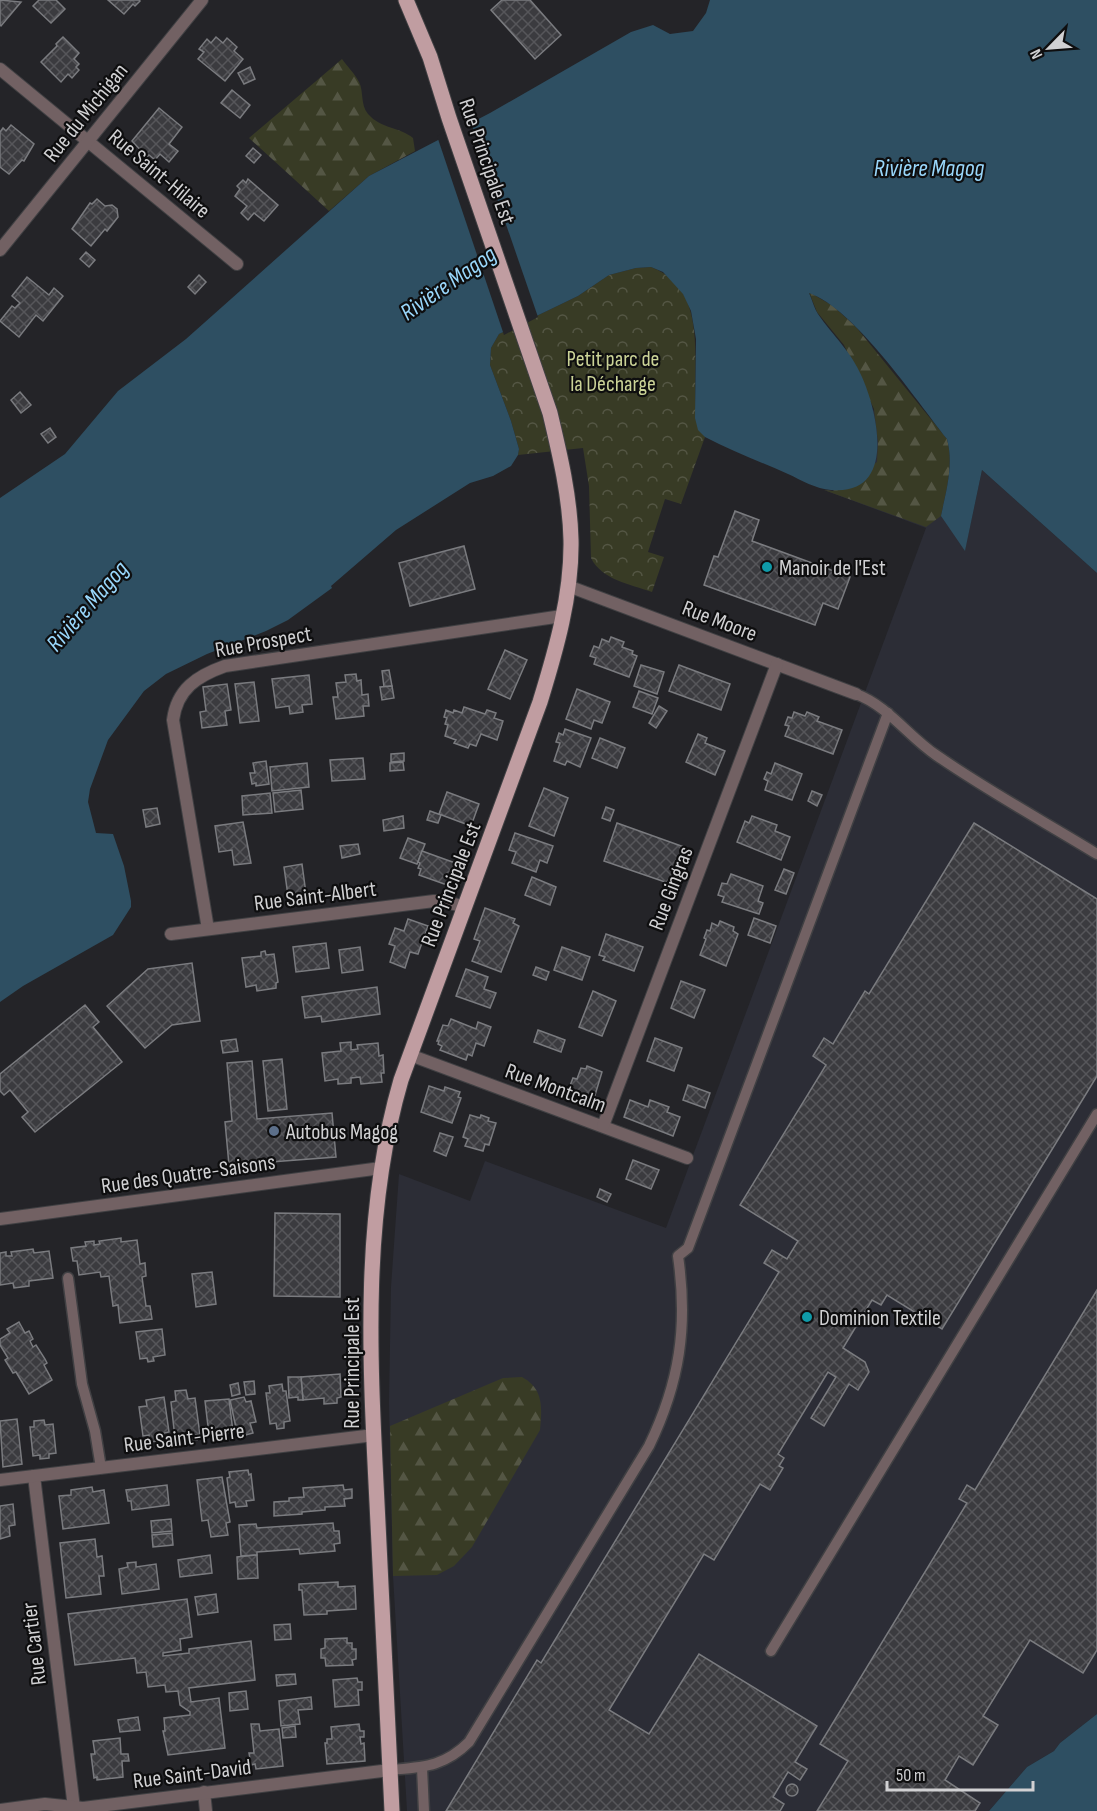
<svg xmlns="http://www.w3.org/2000/svg" width="1097" height="1811" font-family="'Sofia Sans Condensed',sans-serif">
  <style>
    .built { fill: #2c2d36 }
    .forest { fill: url(#forest-firs) }
    .park { fill: url(#park-crowns) }
    .water { fill: #2e4f62 }
    .pier { fill: #242428 }
    .building { fill: url(#building-cross-hatch); stroke: #7a7b7f; stroke-width: 1.5 }
    .lines { fill: none; stroke-linecap: round; stroke-linejoin: round }
    .lane-casing { stroke: #404043; stroke-width: 13 }
    .street-casing { stroke: #404043; stroke-width: 14 }
    .primary-casing { stroke: #404043; stroke-width: 17 }
    .lane { stroke: #726163; stroke-width: 10 }
    .street { stroke: #726163; stroke-width: 12 }
    .primary { stroke: #c09da1; stroke-width: 15 }
    .culture-dot { fill: #0f9aa8; stroke: #0e0e0f; stroke-width: 2 }
    .service-dot { fill: #5c6f8a; stroke: #0e0e0f; stroke-width: 2 }
    .labels { text-anchor: middle; stroke-width: 4.5; stroke-linejoin: round; paint-order: stroke }
    .street-label { font-size: 22px; fill: #d1d1d3; stroke: #0e0e0f }
    .park-label { font-size: 22px; fill: #cbd397; stroke: #0e0e0f }
    .poi-label { font-size: 22px; fill: #d1d1d3; stroke: #0e0e0f; text-anchor: start }
    .water-label { font-size: 24px; font-style: italic; fill: #99d7fb; stroke: #0e0e0f }
  </style>
  <defs>
    <pattern id="forest-firs" width="22" height="20" patternUnits="userSpaceOnUse" patternTransform="scale(1.5)"><rect width="22" height="20" fill="#383b25"/><path d="M5 1l3.5 6h-7zM16 11l3.5 6h-7z" fill="#545644"/></pattern>
    <pattern id="park-crowns" width="20" height="18" patternUnits="userSpaceOnUse" patternTransform="scale(1.5)"><rect width="20" height="18" fill="#383b25"/><path d="M2 6a3 3 0 1 1 6 0M12 15a3 3 0 1 1 6 0" fill="none" stroke="#545644"/></pattern>
    <pattern id="building-cross-hatch" width="8" height="8" patternUnits="userSpaceOnUse" patternTransform="scale(1.5)"><rect width="8" height="8" fill="#3b3b3f"/><path d="M0 0l8 8M0 8l8-8" fill="none" stroke="#56565a"/></pattern>
  </defs>
  <rect width="100%" height="100%" fill="#242428"/>
  <path class="built" d="M874,409L965,550L982,470L1097,573V1714L1060,1743L1054,1751L1027,1767L989,1811H407L393,1576L389,1402L391,1287L399,1174L470,1201L485,1161L666,1228L926,528L824,490L833,491Z"/>
  <g class="forest">
    <path d="M342,59C347,66 355,74 359,82C364,92 360,104 368,114C381,129 400,127 413,138L415,151L369,176L329,211L249,138Z"/>
    <path d="M809,292L833,306L856,327L947,439C954,465 946,491 941,516L926,527L824,490L833,491L877,462L878,442L874,409L844,345L817,312Z"/>
    <path d="M522,1377C544,1389 542,1408 540,1430L472,1547L454,1566L437,1575L393,1576L390,1426L503,1378Z"/>
  </g>
  <path class="park" d="M651,267C709,289 692,360 696,407C697,419 697,428 705,437L681,504L665,499L648,552L664,557L652,592C630,584 602,580 591,558L589,486L583,448L518,455L519,449L511,421L490,365L491,348L499,334L578,296L609,275L636,268Z"/>
  <g class="water">
    <path d="M710,0H1097V573L982,470L965,551L941,516C946,491 954,465 947,439C916,400 854,308 809,293C812,299 814,308 818,314C833,336 851,351 862,377C878,413 897,496 831,490C816,489 801,480 788,474C761,462 732,451 705,437L698,430L695,418L696,339L691,311L683,294L663,272L651,267L636,268L609,275L578,296L499,334L491,348L490,365L511,421L519,449L518,455L511,466L493,476L470,483L396,530L331,586L332,588L288,620L266,631L207,654L166,674L144,691L108,740L90,789L88,802L96,833L113,834L124,866L131,901V907L113,935L23,986L0,1002V498L65,454L118,391L186,339L369,176L490,113L631,32L653,25L670,34L693,31L706,13Z"/>
    <path d="M1097,1714V1811H989L1027,1767L1054,1751L1060,1743Z"/>
  </g>
  <path class="pier" d="M470,120L538,317L504,335L437,136Z"/>
  <g class="building">
    <path d="M0,0L21,2L1,26L0,25Z"/>
    <path d="M39,0H56L65,9L51,23L33,6Z"/>
    <path d="M108,0H139L140,1L135,6L133,4L124,14Z"/>
    <path d="M502,0H530L561,35L535,59L491,10Z"/>
    <path d="M63,37L79,53L74,59L79,64L76,67L79,70L72,78L68,74L61,82L41,62L57,46L56,44Z"/>
    <path d="M216,37L223,43L227,38L237,47L234,51L243,59L225,81L198,59L204,52L199,49L207,39L211,43Z"/>
    <path d="M250,67L255,79L244,84L238,73Z"/>
    <path d="M232,90L250,105L240,118L221,103Z"/>
    <path d="M159,108L182,127L169,144L178,151L169,162L160,154L155,160L149,155L147,157L132,141Z"/>
    <path d="M11,125L34,144L24,161L22,160L9,174L0,167V132L3,128L6,131Z"/>
    <path d="M253,148L261,155L254,163L246,156Z"/>
    <path d="M248,179L278,205L264,221L254,213L248,220L241,213L247,206L235,196L240,189L237,186L243,180L246,183Z"/>
    <path d="M97,199L105,206L112,205L117,209L118,217L107,231L105,229L91,246L72,229L90,203L92,204Z"/>
    <path d="M86,252L95,260L89,267L80,259Z"/>
    <path d="M199,275L206,282L195,294L188,287Z"/>
    <path d="M27,277L49,295L54,288L63,296L43,321L36,315L19,337L0,321L12,306L15,308L20,303L12,296Z"/>
    <path d="M20,392L31,405L21,413L11,400Z"/>
    <path d="M50,428L56,437L48,443L41,434Z"/>
    <path d="M735,511L759,520L752,541L850,577L838,609L823,603L815,625L704,585L714,556L718,557Z"/>
    <path d="M464,546L475,589L410,606L399,563Z"/>
    <path d="M611,637L624,642L622,647L633,651L632,654L637,656L629,677L594,664L596,658L590,656L594,646L599,648L602,639L609,642Z"/>
    <path d="M505,650L527,660L510,699L488,689Z"/>
    <path d="M641,665L664,672L657,694L634,686Z"/>
    <path d="M679,665L730,684L721,710L669,691Z"/>
    <path d="M389,670L392,686L384,687L382,671Z"/>
    <path d="M356,674L357,681L361,680L362,695L368,694L369,706H363L364,716L336,719L333,697H338L336,683L346,682L345,675Z"/>
    <path d="M309,675L312,704L302,705L303,712L290,714L289,706L276,708L272,679Z"/>
    <path d="M254,682L259,721L240,723L235,684Z"/>
    <path d="M227,684L231,710L225,711L227,725L202,728L200,712L206,711L203,687Z"/>
    <path d="M392,686L394,698L382,700L380,687Z"/>
    <path d="M577,689L610,702L602,723L594,720L591,729L566,719Z"/>
    <path d="M639,691L658,698L652,714L633,707Z"/>
    <path d="M659,706L667,711L656,728L649,723Z"/>
    <path d="M464,707L485,714L487,710L496,713L494,718L503,721L497,740L481,734L476,746L470,744L468,748L454,743L456,740L445,736L448,725L445,724L447,718L444,717L446,710L453,713L454,710L462,713Z"/>
    <path d="M794,712L805,716L807,712L819,717L817,721L842,730L833,754L785,736L789,726L785,725L788,717L792,718Z"/>
    <path d="M565,729L591,738L580,767L567,761L565,765L554,761L560,743L556,742L559,733L563,735Z"/>
    <path d="M698,734L707,738L705,743L725,751L715,775L686,762Z"/>
    <path d="M600,738L625,748L617,768L592,758Z"/>
    <path d="M404,753V761L391,762V754Z"/>
    <path d="M363,758L365,779L332,781L330,760Z"/>
    <path d="M266,761L269,784L256,786V783L252,784L250,773H255L253,763Z"/>
    <path d="M403,762L404,770L390,771V763Z"/>
    <path d="M307,763L309,787L272,791L270,767Z"/>
    <path d="M775,763L802,774L792,800L765,790L768,781L764,779L767,772L771,774Z"/>
    <path d="M544,788L568,798L554,836L529,826Z"/>
    <path d="M301,790L303,809L275,812L273,793Z"/>
    <path d="M812,791L822,795L817,806L808,801Z"/>
    <path d="M447,792L479,804L471,826L439,814Z"/>
    <path d="M270,793L272,813L243,815L242,796Z"/>
    <path d="M606,807L614,810L610,821L602,818Z"/>
    <path d="M157,808L160,824L146,827L143,810Z"/>
    <path d="M430,811L441,815L438,823L427,820Z"/>
    <path d="M403,816L404,828L384,831L383,820Z"/>
    <path d="M752,816L777,825L775,831L790,837L781,860L737,842L745,821L749,823Z"/>
    <path d="M243,822L251,863L234,865L232,850L219,852L215,826Z"/>
    <path d="M617,823L684,847L671,884L604,861Z"/>
    <path d="M974,823L1097,899V1076L942,1329L887,1295L881,1305L872,1300L843,1348L865,1362L869,1372L858,1390L849,1384L824,1426L811,1418L836,1377L828,1372L778,1454L784,1458L779,1466L783,1468L770,1490L760,1484L714,1560L704,1554L609,1710L649,1734L699,1654L817,1726L795,1762L807,1769L800,1780L788,1772L773,1797L784,1804L780,1811H446L537,1660L541,1663L779,1272L764,1263L772,1250L787,1259L798,1241L740,1205L826,1065L813,1056L824,1038L833,1044L865,991L869,994Z"/>
    <path d="M515,833L553,846L547,863L540,860L536,872L512,863L516,852L509,850Z"/>
    <path d="M408,838L425,844L417,864L400,858Z"/>
    <path d="M358,844L360,854L342,858L340,846Z"/>
    <path d="M422,851L458,864L450,886L419,875L421,869L418,868L420,863L418,862Z"/>
    <path d="M302,864L307,901L289,903L284,867Z"/>
    <path d="M784,869L794,873L786,894L775,890Z"/>
    <path d="M731,874L763,886L758,901L763,903L759,914L722,902L724,897L718,895L722,883L727,884Z"/>
    <path d="M532,877L556,887L550,905L525,895Z"/>
    <path d="M485,908L515,919L513,923L519,926L501,972L472,961L480,941L474,939Z"/>
    <path d="M754,918L776,926L770,943L748,935Z"/>
    <path d="M408,919L428,926L418,954L410,952L405,968L390,962L395,946L389,944L395,928L404,931Z"/>
    <path d="M720,921L734,927L733,931L738,934L726,966L700,955L706,939L704,938L707,930L710,931L712,923L718,926Z"/>
    <path d="M606,934L643,947L634,971L603,960L605,957L599,955Z"/>
    <path d="M326,943L329,968L296,972L293,947Z"/>
    <path d="M360,947L363,970L342,973L339,950Z"/>
    <path d="M562,947L590,957L582,980L554,970Z"/>
    <path d="M265,951L266,955L274,954L278,982L276,983V988L257,991L256,985L246,987L242,958L261,956V952Z"/>
    <path d="M192,963L200,1021L172,1025L145,1048L107,1006L148,969Z"/>
    <path d="M536,967L549,972L546,980L533,975Z"/>
    <path d="M466,969L488,977L484,989L496,993L490,1008L456,996Z"/>
    <path d="M681,981L705,990L694,1018L671,1008Z"/>
    <path d="M377,987L380,1014L322,1022L321,1016L305,1018L302,997Z"/>
    <path d="M593,991L616,1001L602,1036L579,1027Z"/>
    <path d="M85,1005L99,1022L93,1027L122,1062L35,1132L22,1117L28,1112L10,1090L4,1095L0,1091V1074Z"/>
    <path d="M451,1019L476,1029L478,1022L491,1027L484,1046L476,1043L472,1056L468,1054L466,1060L440,1050L442,1046L438,1044L439,1041H437L443,1025L448,1026Z"/>
    <path d="M538,1030L565,1040L561,1052L534,1042Z"/>
    <path d="M655,1038L682,1048L674,1071L647,1061Z"/>
    <path d="M236,1039L238,1051L223,1053L221,1041Z"/>
    <path d="M351,1042V1050L358,1049L357,1045L378,1043L379,1056L383,1055L384,1073H381L382,1082L361,1084L360,1077L351,1078V1083L338,1084V1079L325,1081L322,1053L341,1051L340,1043Z"/>
    <path d="M282,1059L287,1109L268,1111L263,1061Z"/>
    <path d="M252,1061L257,1119L332,1113L336,1157L229,1165L225,1122L232,1121L227,1063Z"/>
    <path d="M587,1066L602,1072L592,1105L570,1097L572,1092L568,1091L573,1078L577,1079L581,1068L586,1069Z"/>
    <path d="M688,1085L710,1093L705,1108L683,1100Z"/>
    <path d="M429,1086L444,1091L445,1087L460,1092L458,1097L461,1098L452,1123L421,1112Z"/>
    <path d="M630,1100L648,1107L650,1100L669,1107L667,1112L680,1117L673,1136L624,1117Z"/>
    <path d="M470,1115L480,1118L481,1115L489,1118L488,1121L496,1123L489,1145L485,1144L483,1151L465,1146L468,1139L463,1137Z"/>
    <path d="M440,1133L453,1137L446,1156L434,1151Z"/>
    <path d="M633,1160L659,1170L651,1189L626,1179Z"/>
    <path d="M600,1189L611,1194L607,1202L597,1197Z"/>
    <path d="M275,1213L340,1214V1297L274,1296Z"/>
    <path d="M121,1238V1242L137,1240L140,1264L145,1263L146,1276L142,1277L146,1306H150L152,1319L120,1323L118,1305L113,1306L109,1276L101,1277L100,1272L79,1275L77,1261H73L71,1248L86,1246L85,1242L94,1241V1245L100,1244L99,1241Z"/>
    <path d="M33,1249L34,1253L49,1251L53,1278L29,1281V1286L14,1288L13,1283L0,1285V1253L6,1252V1256H12L11,1252Z"/>
    <path d="M212,1272L216,1304L196,1307L192,1274Z"/>
    <path d="M1097,1290V1650L1083,1673L1030,1640L983,1716L998,1725L973,1765L959,1756L945,1780L980,1803L975,1811H817L848,1761L820,1744L967,1503L959,1499L967,1485L975,1490Z"/>
    <path d="M19,1322L25,1333L29,1331L33,1339L30,1341L33,1347L36,1345L45,1359L47,1363L44,1365L52,1380L29,1394L16,1372L13,1373L5,1360L8,1358L0,1345V1339L10,1333L7,1329Z"/>
    <path d="M162,1329L165,1355L153,1357L154,1361L148,1362L147,1358L140,1359L136,1332Z"/>
    <path d="M340,1374L341,1397L337,1398V1403L324,1404V1398L303,1400L301,1377Z"/>
    <path d="M288,1377H301L303,1400H298V1397L289,1398Z"/>
    <path d="M254,1381L255,1394L246,1395L244,1382Z"/>
    <path d="M238,1383L240,1394L232,1396L230,1385Z"/>
    <path d="M282,1384L283,1391H286L290,1421L284,1422V1428L277,1429L276,1423L270,1424L266,1393H270L269,1386Z"/>
    <path d="M186,1390L188,1399L195,1398L200,1435H196L197,1440L180,1442V1437L175,1438L171,1402L176,1401L175,1391Z"/>
    <path d="M164,1397L169,1432L164,1433L165,1440L150,1442L149,1435L143,1436L139,1407L147,1406L146,1400Z"/>
    <path d="M244,1397L246,1402L251,1401L256,1422L250,1423L253,1433L238,1437L230,1400Z"/>
    <path d="M229,1399L233,1432L222,1434L223,1439L213,1440L212,1435H209L205,1401Z"/>
    <path d="M17,1419L22,1464L3,1467L0,1421Z"/>
    <path d="M44,1420L45,1425L53,1424L56,1453L49,1454V1458L40,1459V1455L33,1456L30,1427H34V1421Z"/>
    <path d="M248,1470L249,1475L251,1474L254,1500L246,1501L247,1506L236,1507L235,1502L230,1503L227,1478L230,1477L229,1472Z"/>
    <path d="M222,1477L230,1522L226,1523L228,1535L211,1537L208,1520L202,1521L197,1480Z"/>
    <path d="M167,1485L169,1505L132,1510L131,1501H128L126,1490Z"/>
    <path d="M343,1485L344,1490L352,1489V1498L344,1499L345,1506L325,1507V1510L302,1512V1514L274,1516V1502L289,1501V1498L304,1497L303,1488Z"/>
    <path d="M92,1487L93,1492L104,1490L109,1523L63,1529L59,1496L71,1495V1490Z"/>
    <path d="M13,1504L15,1525L9,1526L10,1536L0,1539V1506Z"/>
    <path d="M171,1519L172,1531L152,1533L151,1521Z"/>
    <path d="M333,1523L334,1531H339L340,1543L334,1544L335,1551L300,1554L299,1549L257,1552V1555L241,1556L239,1525L256,1524L257,1528Z"/>
    <path d="M172,1533L173,1545L153,1547L152,1535Z"/>
    <path d="M95,1539L97,1557L102,1556L104,1576H99L101,1594L66,1598L60,1543Z"/>
    <path d="M210,1555L212,1573L180,1577L178,1560Z"/>
    <path d="M257,1555L258,1578L238,1579L237,1557Z"/>
    <path d="M136,1562V1567L156,1564L159,1589L122,1594L119,1569L128,1567L127,1563Z"/>
    <path d="M338,1582V1587L355,1586L356,1609L327,1611V1614L304,1615L302,1590H299V1584Z"/>
    <path d="M216,1594L218,1612L198,1615L195,1597Z"/>
    <path d="M187,1599L192,1637L180,1639L181,1650L163,1653V1656L189,1653V1649L251,1641L255,1680L189,1688L191,1702L219,1698L225,1748L168,1755L163,1731H165L164,1718L190,1715V1712L180,1705L178,1691L166,1692L165,1685L148,1687L146,1672L137,1673L135,1658L75,1665L68,1614Z"/>
    <path d="M290,1624L291,1639L275,1640L274,1625Z"/>
    <path d="M347,1638V1643H352V1649H356V1659L352,1660L353,1665L326,1666L325,1658H321V1649L325,1648V1639Z"/>
    <path d="M295,1674L296,1684L277,1686L276,1675Z"/>
    <path d="M357,1678L358,1682H362V1690H358L359,1705L335,1707L333,1680Z"/>
    <path d="M246,1691L248,1709L230,1711L229,1693Z"/>
    <path d="M311,1697L312,1709L298,1710L300,1724L281,1726L279,1701Z"/>
    <path d="M138,1717L140,1730L120,1732L118,1720Z"/>
    <path d="M251,1724H259L260,1731L279,1729L283,1766L256,1769L255,1764L251,1765L249,1753H254Z"/>
    <path d="M359,1724L360,1731H364V1737H360L361,1744L364,1743L365,1761L327,1764L325,1743H327V1739H332L331,1727Z"/>
    <path d="M295,1726L296,1737L283,1738L282,1728Z"/>
    <path d="M120,1738L121,1754H128L129,1761H122L123,1777L97,1780V1777L94,1778L91,1754H95L93,1741Z"/>
    <circle cx="792" cy="1790" r="6"/>
  </g>
  <g class="lines">
    <g class="lane-casing">
      <g id="lane">
        <path d="M856,694C888,706 908,736 936,755C988,791 1043,821 1097,854"/>
        <path d="M68,1278L82,1384L95,1431L101,1468"/>
        <path d="M771,1651L1097,1114"/>
        <path d="M422,1768L424,1811"/>
        <path d="M390,1770C423,1767 444,1767 469,1742L649,1446C680,1382 688,1326 678,1256L688,1248L888,713"/>
      </g>
    </g>
    <g class="street-casing">
      <g id="street">
        <path d="M0,69L237,264"/>
        <path d="M0,250L202,0"/>
        <path d="M568,586L856,694"/>
        <path d="M208,929L173,720C177,689 197,676 225,666L562,616"/>
        <path d="M171,934L434,901L454,904L464,907"/>
        <path d="M410,1055L687,1158"/>
        <path d="M603,1126L777,664"/>
        <path d="M0,1219L381,1168"/>
        <path d="M34,1476L74,1808"/>
        <path d="M0,1480L374,1435"/>
        <path d="M204,1792L206,1811"/>
        <path d="M0,1810L45,1804L83,1808L390,1770"/>
      </g>
    </g>
    <g class="primary-casing">
      <path id="primary" d="M392,1811C387,1708 382,1606 377,1503C370,1363 361,1217 401,1080L540,702C556,650 572,595 571,540C570,497 560,455 550,413L449,118L430,57L406,0"/>
    </g>
    <use href="#lane" class="lane"/>
    <use href="#street" class="street"/>
    <use href="#primary" class="primary"/>
  </g>
  <g class="culture-dot">
    <circle cx="767" cy="567" r="6"/>
    <circle cx="807" cy="1317" r="6"/>
  </g>
  <circle class="service-dot" cx="274" cy="1131" r="6"/>
  <g class="labels">
    <g class="street-label">
      <text transform="translate(85 112) rotate(-51)" y="8">Rue du Michigan</text>
      <text transform="translate(488 161) rotate(71)" y="8">Rue Principale Est</text>
      <text transform="translate(160 173) rotate(40)" y="8">Rue Saint-Hilaire</text>
      <text transform="translate(720 620) rotate(21)" y="8">Rue Moore</text>
      <text transform="translate(263 641) rotate(-10)" y="8">Rue Prospect</text>
      <text transform="translate(450 884) rotate(-69)" y="8">Rue Principale Est</text>
      <text transform="translate(670 888) rotate(-69)" y="8">Rue Gingras</text>
      <text transform="translate(315 895) rotate(-7)" y="8">Rue Saint-Albert</text>
      <text transform="translate(556 1087) rotate(20)" y="8">Rue Montcalm</text>
      <text transform="translate(188 1173) rotate(-8)" y="8">Rue des Quatre-Saisons</text>
      <text transform="translate(351 1363) rotate(-90)" y="8">Rue Principale Est</text>
      <text transform="translate(184 1437) rotate(-7)" y="8">Rue Saint-Pierre</text>
      <text transform="translate(33 1644) rotate(-97)" y="8">Rue Cartier</text>
      <text transform="translate(192 1773) rotate(-7)" y="8">Rue Saint-David</text>
    </g>
    <g class="park-label">
      <text x="613" y="366">Petit parc de<tspan x="613" dy="25">la Décharge</tspan></text>
    </g>
    <g class="poi-label">
      <text x="779" y="575">Manoir de l'Est</text>
      <text x="286" y="1139">Autobus Magog</text>
      <text x="819" y="1325">Dominion Textile</text>
    </g>
    <g class="water-label">
      <text x="929" y="176">Rivière Magog</text>
      <text transform="translate(448 283) rotate(-35)" y="8">Rivière Magog</text>
      <text transform="translate(87 606) rotate(-49)" y="8">Rivière Magog</text>
    </g>
  </g>
  <g transform="translate(1049 48) rotate(245)" stroke="#0e0e0f" stroke-width="4.5" paint-order="stroke">
  <path d="M0-4.5L10 22L0 15L-10 22Z" fill="#d1d1d3"/>
  <text y="-9" font-size="16" font-weight="bold" text-anchor="middle" fill="#d1d1d3">N</text>
  </g>
  <path d="M887 1781v9h146v-9" fill="none" stroke="#d1d1d3" stroke-width="3"/>
  <text x="896" y="1781" font-size="18" fill="#d1d1d3" stroke="#0e0e0f" stroke-width="4.5" paint-order="stroke">50 m</text>
</svg>
